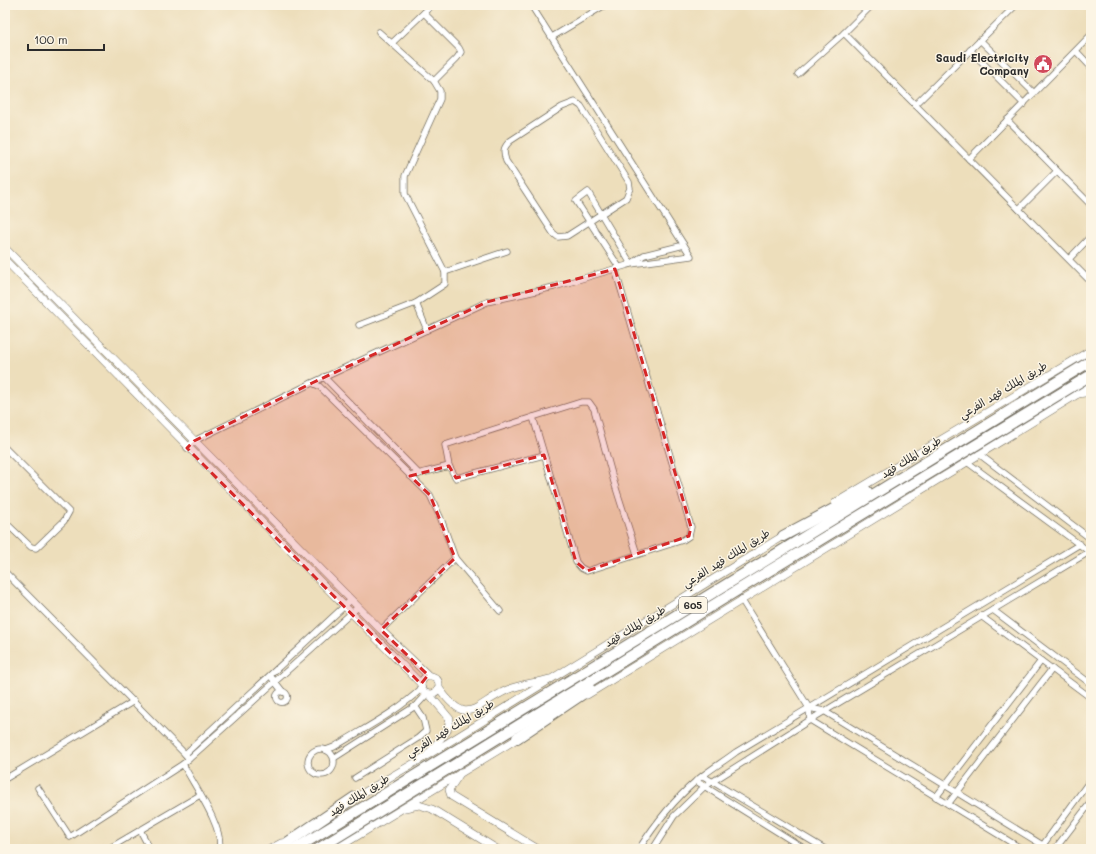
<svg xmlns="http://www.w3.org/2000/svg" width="1096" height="854" font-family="Mali,'Playpen Sans Arabic',sans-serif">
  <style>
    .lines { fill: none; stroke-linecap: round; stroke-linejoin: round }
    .minor-casing { stroke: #6f6a5d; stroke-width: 7 }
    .tertiary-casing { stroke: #6f6a5d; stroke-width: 8 }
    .secondary-casing { stroke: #6f6a5d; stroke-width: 8 }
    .motorway-casing { stroke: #6f6a5d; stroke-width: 12 }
    .minor { stroke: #fff; stroke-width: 5.5 }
    .tertiary { stroke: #fff; stroke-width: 7 }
    .secondary { stroke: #fff; stroke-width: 7 }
    .motorway { stroke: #fff; stroke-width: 10 }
    .marked { fill: #d62828; fill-opacity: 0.2; stroke: #d62828; stroke-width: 3; stroke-dasharray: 8 5; stroke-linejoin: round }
    .labels { text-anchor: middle; stroke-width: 3; stroke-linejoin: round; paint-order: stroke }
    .shield { fill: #fcf5e5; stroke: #6a6863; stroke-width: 1 }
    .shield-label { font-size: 10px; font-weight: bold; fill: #2b2b2b }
    .poi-label { font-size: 11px; font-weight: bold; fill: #2b2b2b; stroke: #fcf5e5; text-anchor: end }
    .street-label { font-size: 11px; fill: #2b2b2b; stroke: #fcf5e5 }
  </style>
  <rect width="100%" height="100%" fill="#fcf5e5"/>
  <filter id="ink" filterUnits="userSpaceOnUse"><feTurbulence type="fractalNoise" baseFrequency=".025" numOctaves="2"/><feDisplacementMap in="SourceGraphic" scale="8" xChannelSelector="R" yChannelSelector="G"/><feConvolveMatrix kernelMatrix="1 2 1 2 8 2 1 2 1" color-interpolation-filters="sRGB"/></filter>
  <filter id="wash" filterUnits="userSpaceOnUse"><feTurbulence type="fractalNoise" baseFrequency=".012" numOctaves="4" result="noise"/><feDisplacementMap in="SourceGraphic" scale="16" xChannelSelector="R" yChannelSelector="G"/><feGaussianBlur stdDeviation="0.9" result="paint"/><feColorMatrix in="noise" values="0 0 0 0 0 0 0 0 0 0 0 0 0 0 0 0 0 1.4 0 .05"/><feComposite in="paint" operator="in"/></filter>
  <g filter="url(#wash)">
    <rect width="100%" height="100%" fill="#eddebb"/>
  </g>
  <g filter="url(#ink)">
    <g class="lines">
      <g class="minor-casing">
        <g id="minor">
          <path d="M872,5L844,33L1091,282"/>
          <path d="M424,13L459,48L461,52L457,58L434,81"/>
          <path d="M552,37L605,5"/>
          <path d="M980,40L1034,93"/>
          <path d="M392,43L432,5"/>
          <path d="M970,50L1024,104"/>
          <path d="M1076,51L1091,67"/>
          <path d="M798,74L844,33"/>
          <path d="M575,102L581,106L629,182L630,188L626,198L567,236L558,237L553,233L506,161C503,151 503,148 510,141L562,107Z"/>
          <path d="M915,105L1016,5"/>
          <path d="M1007,120L1091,205"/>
          <path d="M969,159L1091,35"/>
          <path d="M1019,209L1057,171"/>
          <path d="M1069,259L1091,236"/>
          <path d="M619,267L576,201L588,192L631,264L644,255L684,245"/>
          <path d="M445,272L507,251"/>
          <path d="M416,303L427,330"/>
          <path d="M359,325L416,303L445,284V272L405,194V176L440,99V91L434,81L379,32"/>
          <path d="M324,377L419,474"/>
          <path d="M312,383L487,302L554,287L631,264L691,256L531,5"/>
          <path d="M533,417L581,402H589L594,409L614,482L637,554"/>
          <path d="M5,448L69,512L64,521L36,548L31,547L5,522"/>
          <path d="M187,448L194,441L312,383L319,386L430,495L441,519L455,558L381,630"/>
          <path d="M979,454L1091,539"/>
          <path d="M967,462L1091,553"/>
          <path d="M449,466L456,478L544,455"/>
          <path d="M410,476L449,466L445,445L533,417L576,562L581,568L587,571L683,540L689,536L691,527L615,269"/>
          <path d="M455,558L500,611"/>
          <path d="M5,572L185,754L189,759L183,764C193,784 225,829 219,849"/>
          <path d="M741,599L809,708L810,720L1022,849"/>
          <path d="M993,610L1091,684"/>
          <path d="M981,616L1091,698"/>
          <path d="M272,678L283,692"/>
          <circle cx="282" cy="697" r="5.5"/>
          <path d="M809,708L824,711L1049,849"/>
          <circle cx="321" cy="762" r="13"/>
          <path d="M326,750L334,747C363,729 397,712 422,688"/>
          <path d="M185,754L351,600"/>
          <path d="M334,758L417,705L427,694"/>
          <path d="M189,759L358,607"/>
          <path d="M703,776L825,849"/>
          <path d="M355,778L418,738L426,731L423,718L415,706"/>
          <path d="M5,779L134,701"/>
          <path d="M696,781L805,849"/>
          <path d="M38,788L70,837L183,764"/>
          <path d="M936,797L1041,661"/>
          <path d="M948,804L1052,669"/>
          <path d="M140,830L150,849"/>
          <path d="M108,849L200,795"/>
          <path d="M639,849C655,824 674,800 696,781C709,770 723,762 736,752L1080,544"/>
          <path d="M653,849L674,816L704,787L810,720L1089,552"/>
          <path d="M1040,849L1091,779"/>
          <path d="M1055,849L1091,802"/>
        </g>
      </g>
      <g class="tertiary-casing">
        <g id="tertiary">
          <path d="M5,248L381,630L428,675"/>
          <path d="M5,260L421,684"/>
          <path d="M1078,394L1091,392"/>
          <circle cx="430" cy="685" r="9"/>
          <path d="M439,688C468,729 474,705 507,690C520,684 536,683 549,679"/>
          <path d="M428,754L447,731L450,719L429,694"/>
        </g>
      </g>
      <g class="secondary-casing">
        <g id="secondary">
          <path d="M835,503L1091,350"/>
          <path d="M587,695L1091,386"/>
          <path d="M461,772L449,790L451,796L538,849"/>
          <path d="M351,800L428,755L786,534"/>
          <path d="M405,808L419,805L432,809L497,849"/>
          <path d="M270,849L281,843"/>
          <path d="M336,849L520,737"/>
        </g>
      </g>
      <g class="motorway-casing">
        <g id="motorway">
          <path d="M783,536L867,491"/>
          <path d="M517,738L590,689"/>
          <path d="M278,849L355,797"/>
          <path d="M295,849L1091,361"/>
          <path d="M318,849L754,580L1091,375"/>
        </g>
      </g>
      <use href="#minor" class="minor"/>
      <use href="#tertiary" class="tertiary"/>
      <use href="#secondary" class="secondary"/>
      <use href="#motorway" class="motorway"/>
    </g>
  </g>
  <path class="marked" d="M615,269L691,527L689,536L587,571L576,562L544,455L456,478L449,466L410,476L430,495L455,558L381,630L428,675L421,684L187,448L194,441L312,383L487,302Z"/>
  <defs>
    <g id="civic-disc" transform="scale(1)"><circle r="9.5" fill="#d1495b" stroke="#fcf5e5"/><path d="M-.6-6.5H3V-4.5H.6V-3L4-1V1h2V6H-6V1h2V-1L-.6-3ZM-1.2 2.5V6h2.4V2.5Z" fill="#fff"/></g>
  </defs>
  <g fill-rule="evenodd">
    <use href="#civic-disc" x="1043" y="64"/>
  </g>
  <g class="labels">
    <rect class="shield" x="679" y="597" width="28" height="16" rx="3"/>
    <g class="shield-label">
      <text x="693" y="609">605</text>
    </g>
    <g class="poi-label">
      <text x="1029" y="62">Saudi Electricity<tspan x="1029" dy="13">Company</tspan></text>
    </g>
    <g class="street-label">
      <text transform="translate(1003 390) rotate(-31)" y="4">طريق الملك فهد الفرعي</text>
      <text transform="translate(911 457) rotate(-32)" y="4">طريق الملك فهد</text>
      <text transform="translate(726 558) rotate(-32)" y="4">طريق الملك فهد الفرعي</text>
      <text transform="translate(635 626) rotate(-31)" y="4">طريق الملك فهد</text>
      <text transform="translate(450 728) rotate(-31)" y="4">طريق الملك فهد الفرعي</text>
      <text transform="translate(359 795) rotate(-32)" y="4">طريق الملك فهد</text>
    </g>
  </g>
  <rect width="1096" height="854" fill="none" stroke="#fcf5e5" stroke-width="20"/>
  <path d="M28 44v6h76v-6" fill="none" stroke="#2b2b2b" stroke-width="2"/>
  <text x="34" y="44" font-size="12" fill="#2b2b2b" stroke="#fcf5e5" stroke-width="3" paint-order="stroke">100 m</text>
</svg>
